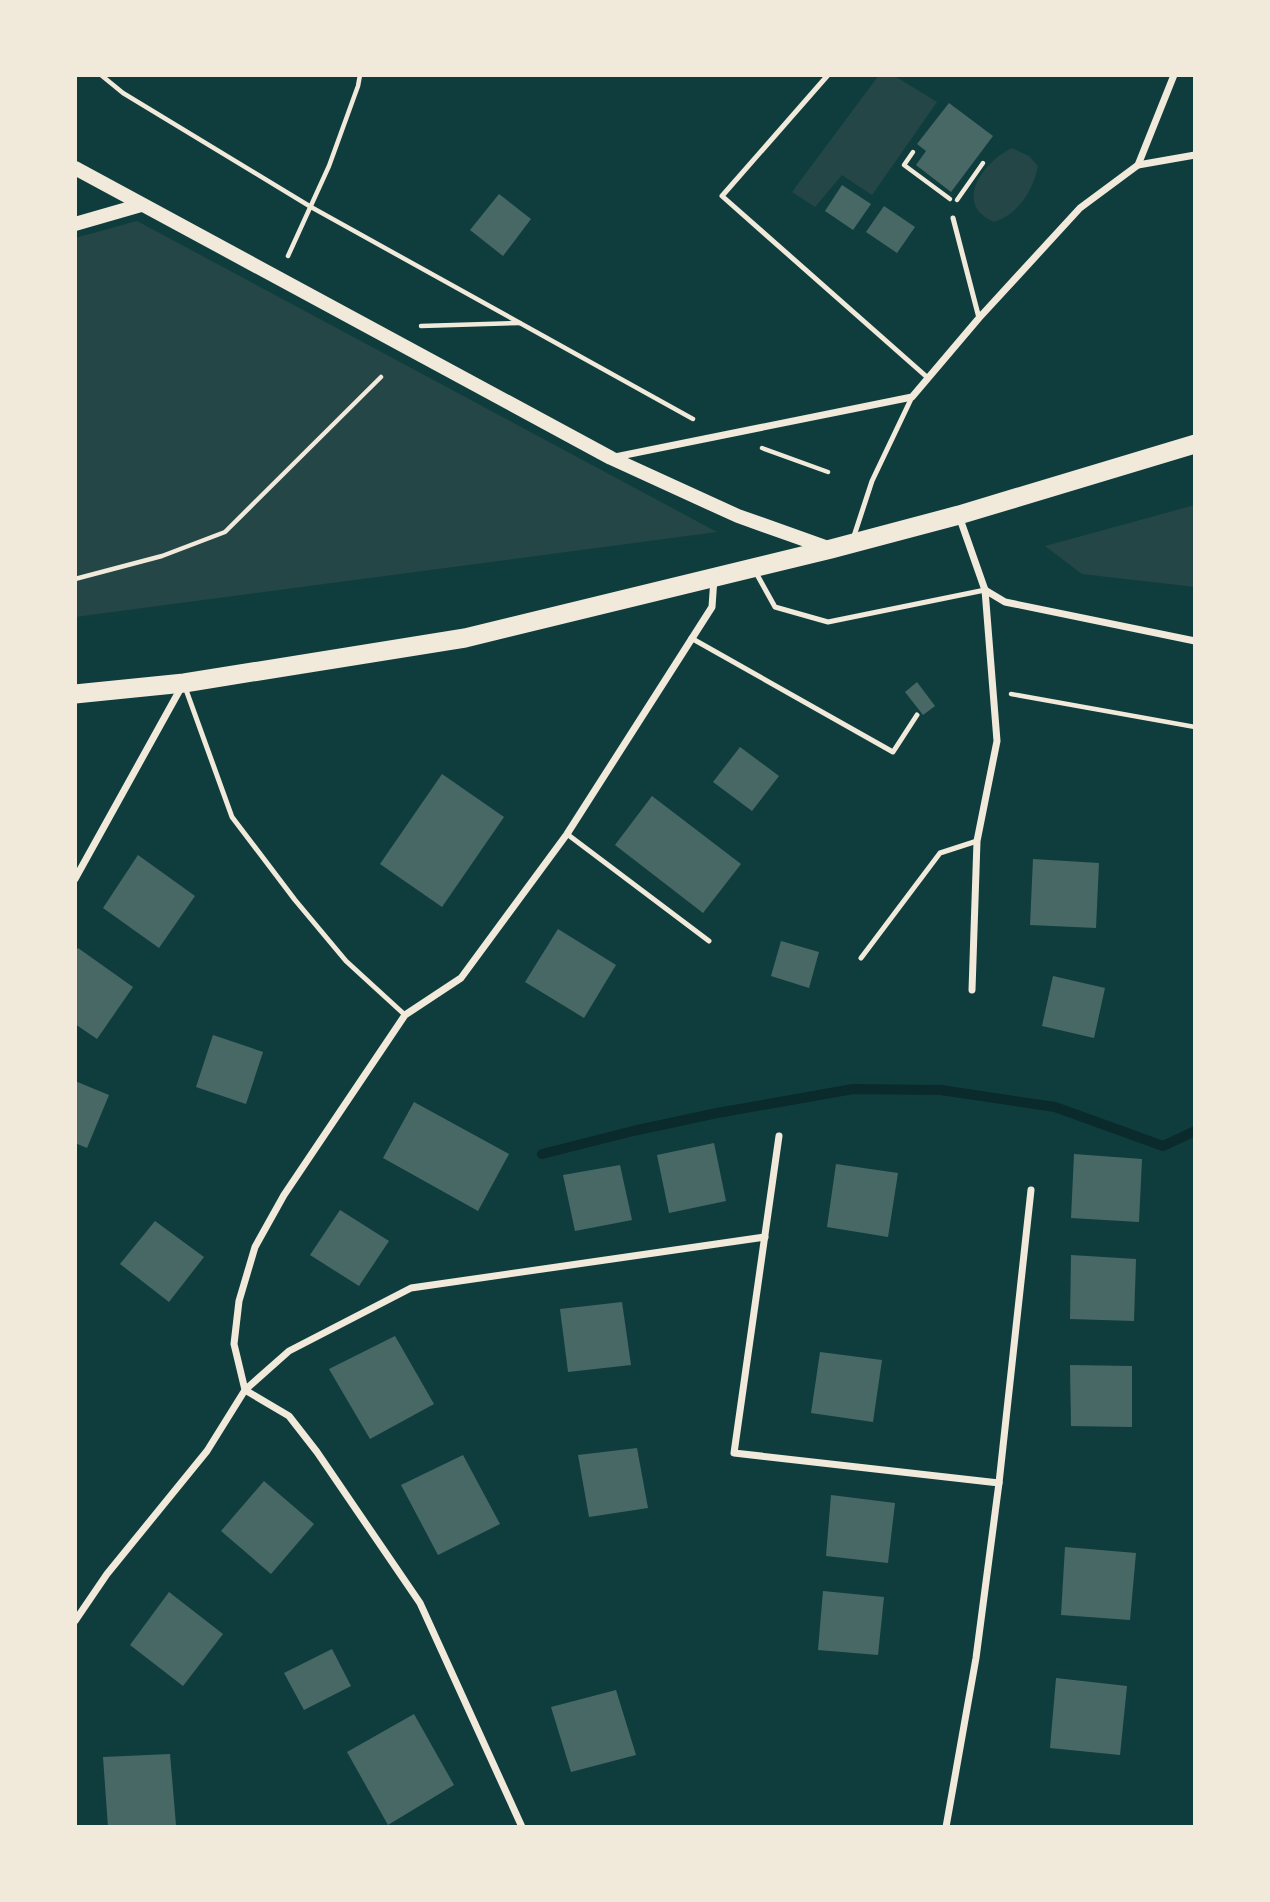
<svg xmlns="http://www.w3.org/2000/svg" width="1270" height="1902" font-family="'DM Sans',sans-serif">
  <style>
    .green { fill: #244646 }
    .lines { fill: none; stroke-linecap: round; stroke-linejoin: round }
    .stream { stroke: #0a2a2b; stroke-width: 10 }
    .building { fill: #486865 }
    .path { stroke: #f1e9da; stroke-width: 4.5 }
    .service { stroke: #f1e9da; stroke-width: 5 }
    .minor { stroke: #f1e9da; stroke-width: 7 }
    .secondary { stroke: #f1e9da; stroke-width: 14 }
    .trunk { stroke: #f1e9da; stroke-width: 19 }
  </style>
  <rect width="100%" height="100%" fill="#0f3d3e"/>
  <g class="green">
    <path d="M879,75H893L937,102L872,195L842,175L815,207L792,192Z"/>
    <path d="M1012,148L1029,156L1038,166C1033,191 1018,214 994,222C952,204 983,162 1012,148Z"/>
    <path d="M137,221L717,532L75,617V238Z"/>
    <path d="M1195,505V587L1082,574L1045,546Z"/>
  </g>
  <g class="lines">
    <path class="stream" d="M542,1154L633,1131L717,1113L853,1089L941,1090L1055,1107L1163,1146L1195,1131"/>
  </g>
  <g class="building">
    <path d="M949,103L993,136L951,192L916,165L926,151L917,144Z"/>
    <path d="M842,185L871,204L853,230L825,211Z"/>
    <path d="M499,194L531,219L503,256L470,230Z"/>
    <path d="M884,206L915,227L897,253L866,232Z"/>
    <path d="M917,682L935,706L923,715L905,692Z"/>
    <path d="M740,747L779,776L752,811L713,782Z"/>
    <path d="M442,774L504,817L442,907L380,864Z"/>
    <path d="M652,796L741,864L703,913L615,845Z"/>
    <path d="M138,855L195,896L159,948L103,908Z"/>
    <path d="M1033,859L1099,863L1096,928L1030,925Z"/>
    <path d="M558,929L616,965L584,1018L525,982Z"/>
    <path d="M781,941L819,952L809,988L771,976Z"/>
    <path d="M78,948L133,987L97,1039L75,1024V952Z"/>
    <path d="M1053,976L1105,988L1094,1038L1042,1026Z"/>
    <path d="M213,1035L263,1052L246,1104L196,1087Z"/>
    <path d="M75,1081L109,1095L87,1148L75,1143Z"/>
    <path d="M414,1102L509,1154L478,1211L383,1158Z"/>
    <path d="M714,1143L726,1201L669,1213L657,1155Z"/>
    <path d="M1074,1154L1142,1159L1139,1222L1071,1218Z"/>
    <path d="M836,1164L898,1173L888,1237L827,1227Z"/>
    <path d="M620,1165L632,1220L575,1231L563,1175Z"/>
    <path d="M340,1210L389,1241L359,1286L310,1255Z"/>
    <path d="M155,1221L204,1257L169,1302L120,1264Z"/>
    <path d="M1071,1255L1136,1259L1134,1321L1070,1319Z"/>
    <path d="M622,1302L631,1365L568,1372L560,1309Z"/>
    <path d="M395,1336L434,1404L370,1439L329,1369Z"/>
    <path d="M820,1352L882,1360L873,1422L811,1413Z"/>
    <path d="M1070,1365L1132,1366V1427L1071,1426Z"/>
    <path d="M637,1448L648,1508L589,1517L578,1455Z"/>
    <path d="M463,1455L500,1524L438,1555L401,1485Z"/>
    <path d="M264,1481L314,1524L271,1574L221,1531Z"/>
    <path d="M831,1495L895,1503L888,1563L826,1556Z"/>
    <path d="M1065,1547L1136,1553L1130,1620L1061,1615Z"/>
    <path d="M823,1591L884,1597L878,1655L818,1650Z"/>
    <path d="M169,1592L223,1634L183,1686L130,1645Z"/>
    <path d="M332,1649L351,1686L304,1710L284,1673Z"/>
    <path d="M1056,1678L1127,1686L1120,1755L1050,1748Z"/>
    <path d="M616,1690L636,1755L571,1772L551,1707Z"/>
    <path d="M414,1714L454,1785L388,1825L347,1752Z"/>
    <path d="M170,1754L176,1825L108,1827L103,1757Z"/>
  </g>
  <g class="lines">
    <g class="path">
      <path d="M101,75L123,93L311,207L693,419"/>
      <path d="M913,152L904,165L950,199"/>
      <path d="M957,200L983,163"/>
      <path d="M288,256L329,166L358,86L360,75"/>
      <path d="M421,326L520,323"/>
      <path d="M762,448L828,472"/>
      <path d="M75,579L162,556L225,532L381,377"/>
      <path d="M1011,694L1195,727"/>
    </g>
    <g class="service">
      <path d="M828,75L722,196L928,378"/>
      <path d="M953,218L979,318"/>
      <path d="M853,539L872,481L912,397"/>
      <path d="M755,571L775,607L828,622L985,590"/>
      <path d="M691,638L893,752L917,715"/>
      <path d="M185,687L232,817L295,900L346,961L405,1015"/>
      <path d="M567,834L709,941"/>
      <path d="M861,958L940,853L977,841"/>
    </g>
    <g class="minor">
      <path d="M1138,165L1174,75"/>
      <path d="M615,457L912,397L979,318L1080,208L1138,165L1195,155"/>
      <path d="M959,516L985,590L997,741L977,841L972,990"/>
      <path d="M985,590L1005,602L1195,641"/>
      <path d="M75,879L182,686"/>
      <path d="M779,1136L734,1453L999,1483"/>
      <path d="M75,1621L107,1574L207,1451L245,1390L234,1344L239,1301L255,1247L284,1195L405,1015L461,978L567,834L712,607L714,578"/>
      <path d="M522,1827L420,1603L317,1452L289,1416L245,1390L289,1351L411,1288L765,1237"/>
      <path d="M946,1827L976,1658L999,1483L1031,1190"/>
    </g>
    <g class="secondary">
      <path d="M75,168L611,458L738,516L831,549"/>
      <path d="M75,224L141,205"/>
    </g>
    <path class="trunk" d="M75,694L184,683L465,638L831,549L959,515L1195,444"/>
  </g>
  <rect width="1270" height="1902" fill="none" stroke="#f1e9da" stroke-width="154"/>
</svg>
